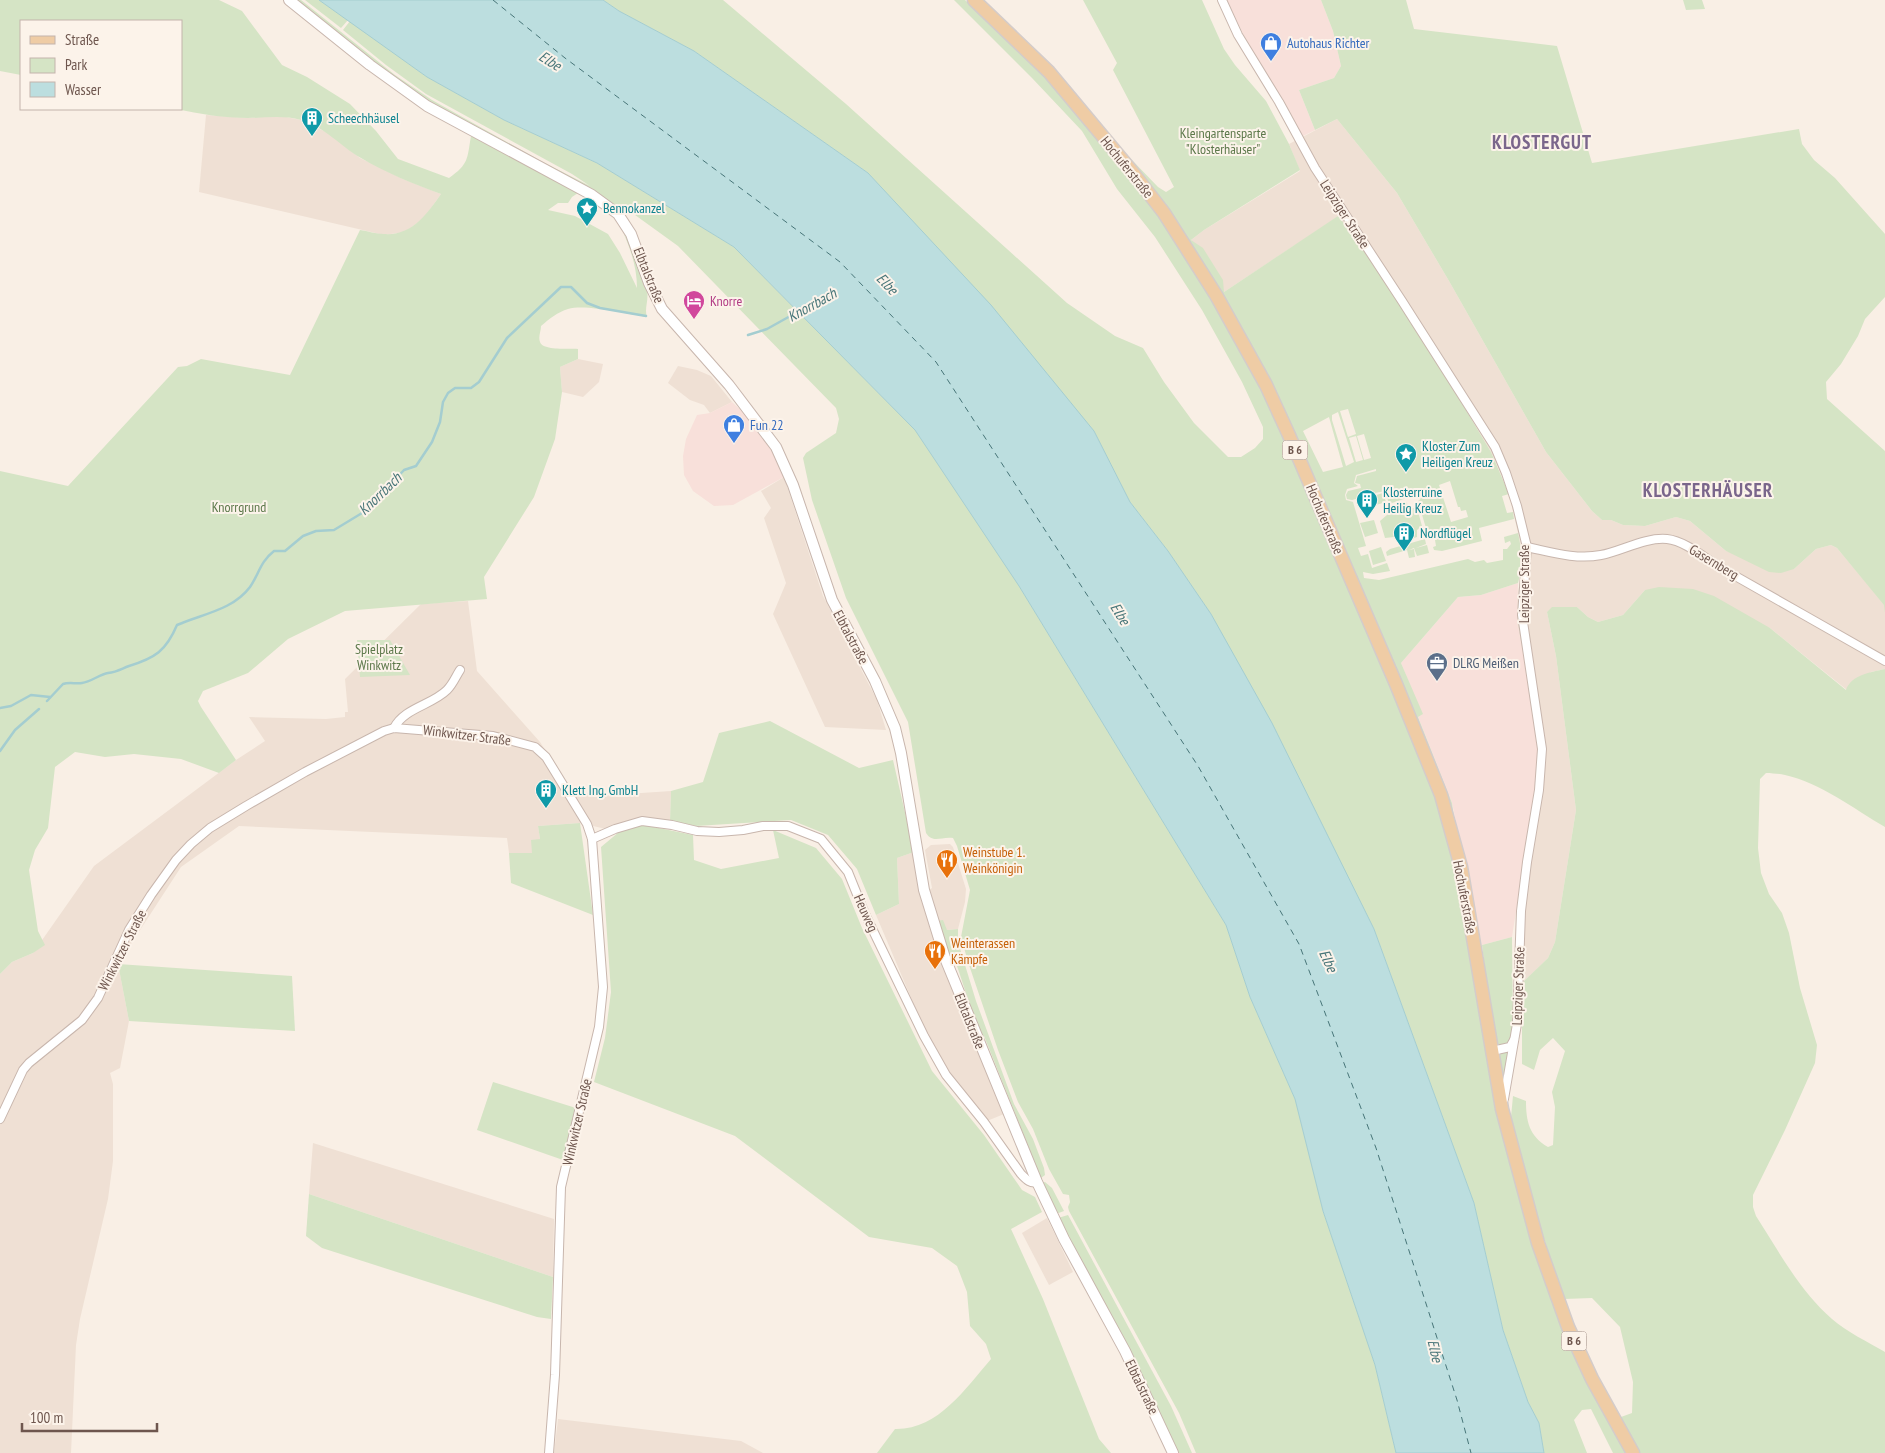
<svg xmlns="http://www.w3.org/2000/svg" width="1885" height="1453" font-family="'PT Sans Narrow',sans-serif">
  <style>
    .residential { fill: #efe0d4 }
    .commercial { fill: #f8e0da }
    .green { fill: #d5e4c5; fill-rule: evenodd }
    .water { fill: #bcdedf; stroke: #a4cdd0 }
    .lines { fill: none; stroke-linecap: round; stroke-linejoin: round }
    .stream { stroke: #a4cdd0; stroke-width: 2.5 }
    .ferry { stroke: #477578; stroke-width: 1; stroke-dasharray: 6 5; stroke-linecap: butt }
    .minor-casing { stroke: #c8b6ad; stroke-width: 10 }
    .tertiary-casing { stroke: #c8b6ad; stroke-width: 12 }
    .primary-casing { stroke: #d4ccca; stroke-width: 15 }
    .minor { stroke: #fff; stroke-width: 8 }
    .tertiary { stroke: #fff; stroke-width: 10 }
    .primary { stroke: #efcca5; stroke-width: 12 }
    .labels { text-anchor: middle; stroke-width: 4; stroke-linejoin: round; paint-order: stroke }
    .shield { fill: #fcf3ea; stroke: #99857d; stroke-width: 1 }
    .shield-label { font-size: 12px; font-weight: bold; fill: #6e564e }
    .shop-label { font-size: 14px; fill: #366cbe; stroke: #fcf3ea; text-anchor: start }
    .culture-label { font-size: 14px; fill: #0d838f; stroke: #fcf3ea; text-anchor: start }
    .park-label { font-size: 14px; fill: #5c784a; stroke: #fcf3ea }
    .street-label { font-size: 14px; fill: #6e564e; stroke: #fcf3ea }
    .hotel-label { font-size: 14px; fill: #b23c85; stroke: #fcf3ea; text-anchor: start }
    .service-label { font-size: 14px; fill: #4e5e75; stroke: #fcf3ea; text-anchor: start }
    .food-label { font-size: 14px; fill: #c56008; stroke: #fcf3ea; text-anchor: start }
    .water-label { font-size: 15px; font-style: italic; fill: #477578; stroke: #fcf3ea }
    .district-label { font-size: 19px; font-weight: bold; letter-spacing: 1px; fill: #7a668b; stroke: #fcf3ea }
  </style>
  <rect width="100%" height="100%" fill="#f9efe5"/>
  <g class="residential">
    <path d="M206,115L247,118L281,116L301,120L330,134L360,158L403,179L441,194L424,218L405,232L384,235L199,192Z"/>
    <path d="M1337,119L1397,193L1449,281L1546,452L1592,511L1602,520H1611L1623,525L1645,526L1676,517L1690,521L1726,551L1794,569L1816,549L1831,545L1837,548L1885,605V669L1871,672L1847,690L1770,628L1645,590L1623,615L1598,622L1588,617L1577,607L1547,612L1556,656L1576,810L1555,942L1548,958L1518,987L1519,951L1541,766L1534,698L1524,663L1517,622V597L1522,571L1521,546L1509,494L1498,467L1491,452L1473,421L1425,343L1398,305L1295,245L1224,292L1191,240L1204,230L1300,171L1289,144Z"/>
    <path d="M578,359L603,364L599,382L583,397L562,392L560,367Z"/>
    <path d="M678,366L697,370L711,376L732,402L710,413L704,405L690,400L668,383Z"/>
    <path d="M784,477L823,596L877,700L886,730L825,727L773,614L786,583L764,518L771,508L761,491Z"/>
    <path d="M468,601L477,671L540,742L569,787L597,796L671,791L670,821L642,818L606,829L580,823L538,826L540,839L533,853H509L507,838L239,826L181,867L118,964L129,1021L120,1068L110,1073L113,1084V1161L108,1199L80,1319L76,1345L71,1453H0V974L12,962L33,953L94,866L236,760L265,741L249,717L326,719L345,717V712H348L345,679L421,604Z"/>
    <path d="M950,844L953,847L966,889L965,902L958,929L947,930L937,921L928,891L932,888L925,850L931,845Z"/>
    <path d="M914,852L929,920L1004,1114L987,1121L948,1073L926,1033L876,915L899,904L897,858Z"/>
    <path d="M313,1143L554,1219L553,1277L309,1194Z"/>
    <path d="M1047,1218L1073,1272L1049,1285L1022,1233Z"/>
    <path d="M558,1419L741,1441L763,1453H554Z"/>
  </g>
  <g class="commercial">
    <path d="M1226,0H1321L1333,31L1341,66L1334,78L1299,90L1315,130L1303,136L1255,57Z"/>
    <path d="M732,402L745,414L770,447L784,477L733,505L714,506L693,491L684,475L683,456L686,439L697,415L710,413Z"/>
    <path d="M1518,583L1517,622L1534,710L1538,750V770L1512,937L1482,945L1452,803L1418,717L1422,714L1401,663L1458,597L1481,595Z"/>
  </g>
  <g class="green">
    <path d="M0,0H219L242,11L282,65L307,77L350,104L376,131L398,159L449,178C469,164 467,159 471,136L578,193L572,197L568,203H558L548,210L575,216L608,234L620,253L637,288C637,268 631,250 623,232C633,249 643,270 647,290C649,300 644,309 647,317C626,314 587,304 568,309C558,312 549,319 541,326C541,331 538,337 540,342C543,351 569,348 578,349V359L560,367L562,392L555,439L534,497L484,577L487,599L345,611L288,639L248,673L203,691L198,701L201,707L236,760L219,773L181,759L134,754L105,757L75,752L55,767L48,828L35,850L29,870L38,931L45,945L33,953L12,962L0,974V471L68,486L178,367L187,366L201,359L290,375L360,230C368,231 376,234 384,234C412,236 427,214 441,194C414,184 386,173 361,158C340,146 325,127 301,120C283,115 266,118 248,118C224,118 200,114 176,109H181V21H21V75L0,71Z"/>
    <path d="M295,0H301L395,75L432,100L541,161L590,186L572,174L426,94L386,65L343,30L350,21L427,77L504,120L597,163L734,247L915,430L1019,586L1226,925L1250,997L1295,1099L1323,1211L1375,1365L1396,1453H1196L1179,1413L1069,1211L1068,1207L1070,1202L1069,1195L1063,1194L1049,1169L1033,1129L1018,1102L998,1050L968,962L961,937L970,890L957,846L953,838C942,836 933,844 926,833L908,722L846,598L812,500L803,458L806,453L836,433L839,419L836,408L678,246L624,207L620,211L598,194L415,94Z"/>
    <path d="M305,0H319L348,20L341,28Z"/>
    <path d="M603,0H723L846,104L1067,303L1115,336L1143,348L1164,382L1194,423L1228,457H1241L1255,448L1263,439V427L1242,382L1202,310L1155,237L1117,189L1082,131L1032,78L954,0H965L1130,158L1158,187L1166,192L1174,187L1113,70L1117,63L1083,0H1202L1224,49L1235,65L1266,101L1289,144L1300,170L1204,230L1191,240L1203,248L1223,280L1224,292L1338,216L1354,236L1439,365L1491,452L1509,494L1502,496L1507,513L1513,512L1514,519L1479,528L1482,541L1442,551L1434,550L1433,547L1436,546L1435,540L1452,535V533L1434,538L1431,534L1428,535L1418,501L1420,500L1418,494L1389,504L1385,491L1375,493V492L1374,494L1352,500L1347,499L1346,495L1348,491L1361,488L1360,484L1355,483L1357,476L1376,471V469L1356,475L1354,483L1358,486L1347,489L1345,495L1346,500L1353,502L1366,546L1358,548L1361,556L1368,554L1372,568L1387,563L1390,571L1373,574L1363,572L1364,578L1379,580L1468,559L1475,562L1484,560L1487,563L1503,560V549H1507L1511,544L1510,541L1505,543L1504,537L1518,533C1522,550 1523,566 1518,583L1481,595L1458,597L1401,663L1423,714L1418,717L1452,803L1490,1070L1540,1268L1575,1353L1610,1421L1632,1413L1633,1382L1620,1327L1592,1298L1564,1299L1536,1214L1511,1117L1513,1096L1526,1101C1526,1121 1529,1136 1548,1147L1553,1145L1555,1107L1552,1092L1565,1051L1553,1038L1540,1050L1534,1070L1522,1064V983L1548,958L1555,942L1576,810L1556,656L1547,612L1552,607H1577L1588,617L1598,622L1623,615L1645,590L1659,587L1693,589L1714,596L1770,628L1846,690C1851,675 1871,672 1885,669V827C1854,809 1821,783 1785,775C1779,773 1772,774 1766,773L1760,779L1758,848L1761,873L1769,894L1782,913L1789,933L1800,988L1817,1045L1815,1063L1785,1130L1753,1195V1207L1756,1216C1779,1252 1800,1291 1832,1319C1847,1332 1868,1342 1885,1352V1453H1613L1591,1409L1582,1410L1574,1420L1587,1453H1544L1539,1423L1528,1402L1503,1330L1474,1203L1374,929L1211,614L1168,551L1130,502L1094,431L868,173L694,51L619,11ZM1348,409L1356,434L1348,437L1340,411ZM1338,412L1354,462L1346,466L1332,420V415ZM1329,417L1343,467L1323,472L1303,431ZM1364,434L1371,458L1364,460L1357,436ZM1356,436L1363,460L1356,462L1349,438ZM1450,481L1458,507H1460L1461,511L1466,510L1468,517L1451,522L1439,485Z"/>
    <path d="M1321,0H1406L1414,29L1557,46L1592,163L1799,129L1802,144L1814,160L1835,178L1885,234V297L1865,319L1858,336L1841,364L1826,382L1827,399L1885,451V613L1884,605L1837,548L1831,545L1816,549L1794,569L1781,573L1769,572L1726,551L1690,521L1676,517L1645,526L1623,525L1611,520H1602L1592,511L1546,452L1449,281L1397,193L1337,119L1315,130L1299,90L1334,78L1341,66L1333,31Z"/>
    <path d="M1683,0H1702L1705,9L1686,10Z"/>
    <path d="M1383,493L1386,502L1366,508L1363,499Z"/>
    <path d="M1406,502L1410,508H1417L1422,526L1417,530V537L1398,543L1394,537L1385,538L1380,521L1387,515L1386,508Z"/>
    <path d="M1374,520L1378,533L1365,537L1360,523Z"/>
    <path d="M1425,539L1426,544L1416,548L1427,545L1429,553L1417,556L1414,548L1409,550L1414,549L1415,557L1409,558L1407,550L1387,556L1386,552L1390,549Z"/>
    <path d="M1381,547L1386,561L1373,565L1369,551Z"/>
    <path d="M357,640H390L410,675L360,677Z"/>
    <path d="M770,721L859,768L893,760L914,852L897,858L899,904L876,915L857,869L828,835L791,820L696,826L670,821L671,791L703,782L719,733Z"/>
    <path d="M580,823L593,915L511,883L509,853H532L531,840L540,839L538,826Z"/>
    <path d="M644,825L693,835L694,860L721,869L779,858L773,830L816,848L842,879L862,928L932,1071L984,1135L1022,1190L1035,1197L1042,1212L1011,1229L1043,1299L1099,1439L1111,1453H877L895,1429C938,1430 965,1389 991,1359L986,1344L970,1326L967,1292L957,1266L932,1248L869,1237L735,1136L594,1082L605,1038L611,992L601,847L619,832Z"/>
    <path d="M943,920L947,930L958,929V942L976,1001L1014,1104L1033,1139L1044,1168L1045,1175L1041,1178L984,1036L979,1034C970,1008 963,981 953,955L949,957L937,921Z"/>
    <path d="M1512,937L1513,1031L1501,1096L1482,945Z"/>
    <path d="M118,964L292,976L295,1031L129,1021Z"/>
    <path d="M493,1082L576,1108L563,1160L477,1130Z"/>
    <path d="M1045,1182L1052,1188L1064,1211L1056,1214L1041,1183Z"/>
    <path d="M309,1194L553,1277L551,1319L537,1317L322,1248L306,1236Z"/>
    <path d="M1068,1215L1171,1406L1192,1453H1176L1058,1218Z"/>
  </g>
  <path class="water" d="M319,0H603L619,11L694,51L868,173L991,305L1094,431L1130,502L1168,551L1211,614L1272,723L1374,929L1474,1203L1503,1330L1528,1402L1539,1423L1544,1453H1396L1375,1365L1323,1211L1295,1099L1250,997L1226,925L1019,586L915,430L734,247L597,163L504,120L427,77Z"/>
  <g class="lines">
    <g class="stream">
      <path d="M748,335L767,329L801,310"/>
      <path d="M47,701L63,684C69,682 76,684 82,683C91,682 100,674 108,673C117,672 121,669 129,666C155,658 166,651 177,625C202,614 233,610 250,587C259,574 260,562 274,551H285L303,536L316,531L334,530L367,510L404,470L416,466L432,442L440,422L443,402L448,393L455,388H471L479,382L507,338L561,287H571L587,303L600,308L646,316"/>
      <path d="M0,708L11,706L31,695L50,697"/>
      <path d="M0,751L15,730L39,709"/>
    </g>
    <path class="ferry" d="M493,0L565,58L840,262L936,362L1198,766L1299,944L1376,1148L1457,1400L1471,1453"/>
    <g class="minor-casing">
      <g id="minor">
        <path d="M1222,0L1238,35L1279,102L1315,168L1402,301L1495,447L1506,473L1517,506L1527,547L1522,615L1542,749L1539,790L1527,862L1521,911L1517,1024L1504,1099"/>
        <path d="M1527,547C1551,552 1576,560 1601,555C1622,551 1645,537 1667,539C1686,541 1707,560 1723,569C1777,600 1831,630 1885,661"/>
        <path d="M394,728C404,708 432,705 447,690C453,684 456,676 460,670"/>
        <path d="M592,839L615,829L642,821L672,825L697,831L719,832L743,830L763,826H788L821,839L848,872L865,914L924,1036L946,1075L984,1122L1021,1174C1026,1179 1030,1184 1037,1182"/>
        <path d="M1492,1051L1510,1047L1514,1040"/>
        <path d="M0,1119L23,1070L29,1063L82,1020L98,998L129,930L151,895L176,860L191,844L210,828L246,806L305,772L384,731L394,728L493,736L535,747L546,757L587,824L592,839L603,987L599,1027L561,1187L555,1375L549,1453"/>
      </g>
    </g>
    <g class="tertiary-casing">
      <path id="tertiary" d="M289,0L370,65L427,106L592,195L618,214L631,234L649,283L662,309L729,385L776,447L793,485L832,600L875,681L895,728L901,753L924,890L945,958L1037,1182L1064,1239L1125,1351L1173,1453"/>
    </g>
    <g class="primary-casing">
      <path id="primary" d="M974,0L1049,72L1130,169L1164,213L1216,295L1266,385L1288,433L1396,684L1441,795L1461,867L1502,1109L1538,1243L1568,1327L1592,1379L1633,1453"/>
    </g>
    <use href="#minor" class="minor"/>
    <use href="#tertiary" class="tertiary"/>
    <use href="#primary" class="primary"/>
  </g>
  <defs>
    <g id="shop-pin" transform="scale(1.125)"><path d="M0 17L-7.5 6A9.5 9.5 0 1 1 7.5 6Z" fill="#3f7fe0" stroke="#fcf3ea"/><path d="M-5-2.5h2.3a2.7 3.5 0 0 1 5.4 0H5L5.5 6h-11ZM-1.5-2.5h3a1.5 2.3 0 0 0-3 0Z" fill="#fff"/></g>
    <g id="building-pin" transform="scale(1.125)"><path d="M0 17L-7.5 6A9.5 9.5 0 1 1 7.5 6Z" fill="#0f9aa8" stroke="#fcf3ea"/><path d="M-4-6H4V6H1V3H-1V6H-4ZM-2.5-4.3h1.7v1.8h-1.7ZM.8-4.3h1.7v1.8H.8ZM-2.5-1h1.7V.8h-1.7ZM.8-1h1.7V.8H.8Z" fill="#fff"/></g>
    <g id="sight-pin" transform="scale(1.125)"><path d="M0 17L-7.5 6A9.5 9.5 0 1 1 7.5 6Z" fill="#0f9aa8" stroke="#fcf3ea"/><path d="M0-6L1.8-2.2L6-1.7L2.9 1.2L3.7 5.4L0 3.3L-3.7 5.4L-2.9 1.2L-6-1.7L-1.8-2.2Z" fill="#fff"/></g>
    <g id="hotel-pin" transform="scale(1.125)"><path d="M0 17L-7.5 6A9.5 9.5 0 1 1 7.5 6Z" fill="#d1479c" stroke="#fcf3ea"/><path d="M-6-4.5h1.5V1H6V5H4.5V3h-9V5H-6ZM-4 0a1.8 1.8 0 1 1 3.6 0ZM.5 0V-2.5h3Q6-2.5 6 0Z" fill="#fff"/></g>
    <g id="office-pin" transform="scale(1.125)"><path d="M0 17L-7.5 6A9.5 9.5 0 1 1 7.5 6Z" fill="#5c6f8a" stroke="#fcf3ea"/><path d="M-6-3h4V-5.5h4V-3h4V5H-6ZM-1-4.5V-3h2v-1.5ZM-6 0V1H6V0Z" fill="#fff"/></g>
    <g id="restaurant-pin" transform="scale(1.125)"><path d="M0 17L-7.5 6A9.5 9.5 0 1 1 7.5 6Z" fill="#e8710a" stroke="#fcf3ea"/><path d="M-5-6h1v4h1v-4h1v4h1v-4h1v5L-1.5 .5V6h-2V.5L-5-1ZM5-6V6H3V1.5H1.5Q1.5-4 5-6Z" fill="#fff"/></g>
  </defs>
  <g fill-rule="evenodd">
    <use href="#shop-pin" x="1271" y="43"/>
    <use href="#building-pin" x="312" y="118"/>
    <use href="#sight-pin" x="587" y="208"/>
    <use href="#hotel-pin" x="694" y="301"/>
    <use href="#shop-pin" x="734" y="425"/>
    <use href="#sight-pin" x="1406" y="454"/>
    <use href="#building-pin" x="1367" y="500"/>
    <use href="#building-pin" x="1404" y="533"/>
    <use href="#office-pin" x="1437" y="663"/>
    <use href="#building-pin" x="546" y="790"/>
    <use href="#restaurant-pin" x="947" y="860"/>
    <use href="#restaurant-pin" x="935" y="951"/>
  </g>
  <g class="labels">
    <g class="shield">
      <rect x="1282.5" y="440.5" width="25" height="19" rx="4"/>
      <rect x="1561.5" y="1331.5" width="25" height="19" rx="4"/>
    </g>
    <g class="shield-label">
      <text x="1295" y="454">B 6</text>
      <text x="1574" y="1345">B 6</text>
    </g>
    <g class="shop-label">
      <text x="1287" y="48">Autohaus Richter</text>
      <text x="750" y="430">Fun 22</text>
    </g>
    <g class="culture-label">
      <text x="328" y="123">Scheechhäusel</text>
      <text x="603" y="213">Bennokanzel</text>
      <text x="1422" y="451">Kloster Zum<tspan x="1422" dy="16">Heiligen Kreuz</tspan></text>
      <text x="1383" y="497">Klosterruine<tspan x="1383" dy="16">Heilig Kreuz</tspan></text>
      <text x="1420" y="538">Nordflügel</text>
      <text x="562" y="795">Klett Ing. GmbH</text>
    </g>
    <g class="park-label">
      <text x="1223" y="138">Kleingartensparte<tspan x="1223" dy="16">"Klosterhäuser"</tspan></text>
      <text x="239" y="512">Knorrgrund</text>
      <text x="379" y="654">Spielplatz<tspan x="379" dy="16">Winkwitz</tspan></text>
    </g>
    <g class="street-label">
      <text transform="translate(1127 167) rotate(51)" y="5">Hochuferstraße</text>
      <text transform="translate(1345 214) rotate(57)" y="5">Leipziger Straße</text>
      <text transform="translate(649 275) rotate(68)" y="5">Elbtalstraße</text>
      <text transform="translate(1325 519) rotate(67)" y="5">Hochuferstraße</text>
      <text transform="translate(1714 562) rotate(31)" y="5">Gasernberg</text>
      <text transform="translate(1524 584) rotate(-90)" y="5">Leipziger Straße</text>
      <text transform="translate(851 637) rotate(62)" y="5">Elbtalstraße</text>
      <text transform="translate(467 735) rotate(7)" y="5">Winkwitzer Straße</text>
      <text transform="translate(1465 897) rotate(79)" y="5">Hochuferstraße</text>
      <text transform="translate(866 913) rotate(66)" y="5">Heuweg</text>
      <text transform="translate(122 950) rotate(-63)" y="5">Winkwitzer Straße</text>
      <text transform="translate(1518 986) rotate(-88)" y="5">Leipziger Straße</text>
      <text transform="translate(970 1021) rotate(68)" y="5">Elbtalstraße</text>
      <text transform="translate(577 1122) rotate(-77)" y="5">Winkwitzer Straße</text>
      <text transform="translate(1142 1387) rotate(64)" y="5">Elbtalstraße</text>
    </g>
    <g class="hotel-label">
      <text x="710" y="306">Knorre</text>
    </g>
    <g class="service-label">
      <text x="1453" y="668">DLRG Meißen</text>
    </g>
    <g class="food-label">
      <text x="963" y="857">Weinstube 1.<tspan x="963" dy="16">Weinkönigin</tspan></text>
      <text x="951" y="948">Weinterassen<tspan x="951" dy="16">Kämpfe</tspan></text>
    </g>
    <g class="water-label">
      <text transform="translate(550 61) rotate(32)" y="5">Elbe</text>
      <text transform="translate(887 284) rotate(46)" y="5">Elbe</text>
      <text transform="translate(812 305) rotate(-29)" y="5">Knorrbach</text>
      <text transform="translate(380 494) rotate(-44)" y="5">Knorrbach</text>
      <text transform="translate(1120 614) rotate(58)" y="5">Elbe</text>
      <text transform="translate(1328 961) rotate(65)" y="5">Elbe</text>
      <text transform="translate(1435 1351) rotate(77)" y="5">Elbe</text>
    </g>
    <g class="district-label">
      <text x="1542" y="149">KLOSTERGUT</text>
      <text x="1708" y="497">KLOSTERHÄUSER</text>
    </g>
  </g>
  <rect x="20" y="20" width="162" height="90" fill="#fcf3ea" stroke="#c3b4ac"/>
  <rect x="30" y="36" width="25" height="8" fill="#efcca5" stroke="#c3b4ac"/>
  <text x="65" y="45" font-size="15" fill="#6e564e">Straße</text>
  <rect x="30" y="58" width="25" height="15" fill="#d5e4c5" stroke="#c3b4ac"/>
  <text x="65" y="70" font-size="15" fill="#6e564e">Park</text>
  <rect x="30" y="82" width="25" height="15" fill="#bcdedf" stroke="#c3b4ac"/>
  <text x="65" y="95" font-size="15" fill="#6e564e">Wasser</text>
  <path d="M22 1423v8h135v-8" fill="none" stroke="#6e564e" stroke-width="2.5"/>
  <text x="30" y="1423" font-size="15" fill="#6e564e" stroke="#fcf3ea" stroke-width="4" paint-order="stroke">100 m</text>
</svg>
